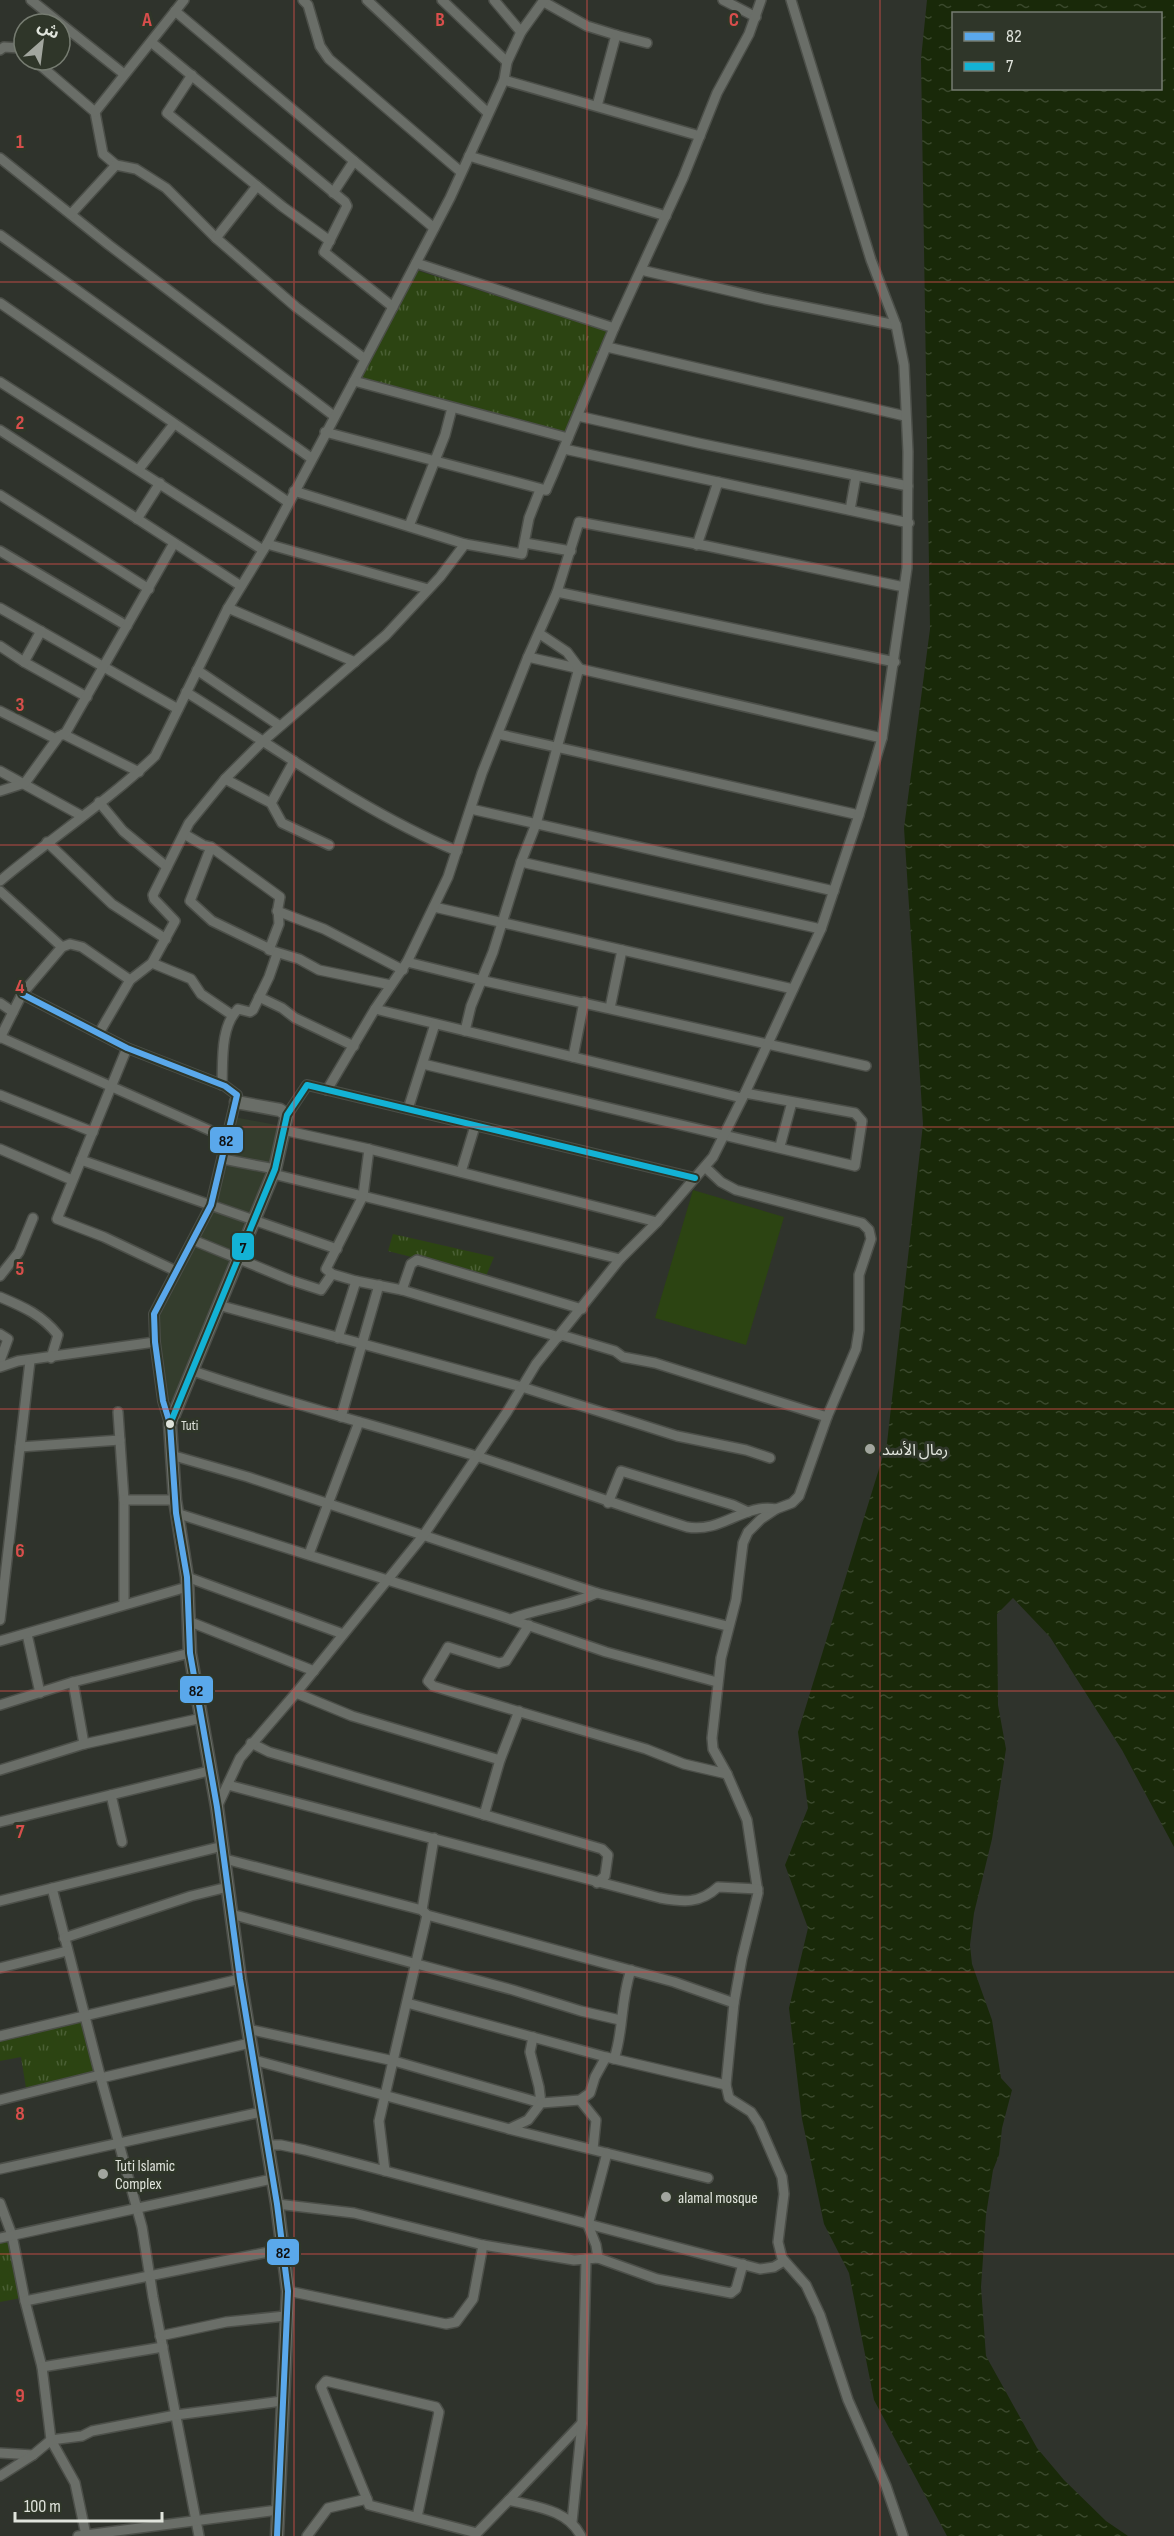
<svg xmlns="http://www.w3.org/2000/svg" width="1174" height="2536" font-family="'Sofia Sans Condensed','Noto Sans Arabic',sans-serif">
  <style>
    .built { fill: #343d2d }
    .grass { fill: #2c4412 }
    .park { fill: url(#park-tufts) }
    .water { fill: url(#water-ripples); fill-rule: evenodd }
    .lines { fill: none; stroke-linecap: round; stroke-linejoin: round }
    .minor-casing { stroke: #4c4f49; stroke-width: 12 }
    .tertiary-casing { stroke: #4c4f49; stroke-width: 15 }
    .minor { stroke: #6a6e68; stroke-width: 9 }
    .tertiary { stroke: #6a6e68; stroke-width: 12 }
    .bus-1-casing { stroke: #2f3629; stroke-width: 10 }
    .bus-2-casing { stroke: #2f3629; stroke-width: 10 }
    .bus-1 { stroke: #5aa8eb; stroke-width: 6 }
    .bus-2 { stroke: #13b2d5; stroke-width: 6 }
    .grid { fill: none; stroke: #d84e4c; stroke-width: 1.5; stroke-opacity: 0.55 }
    .bus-dot { fill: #e0e4dc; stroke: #2f3629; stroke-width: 2 }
    .poi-dot { fill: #a2a69e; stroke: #2f3629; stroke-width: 2 }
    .labels { text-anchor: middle; stroke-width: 6; stroke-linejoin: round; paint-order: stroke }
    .bus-label { font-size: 14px; fill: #e0e4dc; stroke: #2f3629; text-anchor: start }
    .poi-label { font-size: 16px; fill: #e0e4dc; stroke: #2f3629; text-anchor: start }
    .grid-label { font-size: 20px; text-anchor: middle; font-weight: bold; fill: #d84e4c; stroke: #2f3629; stroke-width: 6; stroke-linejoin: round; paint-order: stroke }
    .line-badge { stroke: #2f3629; stroke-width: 2 }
    .pale-badge-label { font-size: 16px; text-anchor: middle; font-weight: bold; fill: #111 }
  </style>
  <defs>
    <pattern id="park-tufts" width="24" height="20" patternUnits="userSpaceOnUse" patternTransform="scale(1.5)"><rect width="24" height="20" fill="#2c4412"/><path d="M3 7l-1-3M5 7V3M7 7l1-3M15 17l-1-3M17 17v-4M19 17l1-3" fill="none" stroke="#4a5f34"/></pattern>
    <pattern id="water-ripples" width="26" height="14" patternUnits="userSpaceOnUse" patternTransform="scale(1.5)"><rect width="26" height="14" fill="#192909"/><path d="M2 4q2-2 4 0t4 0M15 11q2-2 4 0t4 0" fill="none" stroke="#3a482c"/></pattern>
  </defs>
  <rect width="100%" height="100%" fill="#2f332c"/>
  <path class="built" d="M234,1117L282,1126L273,1172L179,1402L165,1399L155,1315L212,1206Z"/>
  <path class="grass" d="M693,1190L784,1217L746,1345L655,1318Z"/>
  <g class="park">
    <path d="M416,270L609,332L567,432L359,377Z"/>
    <path d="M393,1234L494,1257L486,1276L388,1251Z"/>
    <path d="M82,2018L96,2072L26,2088L21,2057L0,2061V2039Z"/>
    <path d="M7,2240L21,2298L0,2302V2242Z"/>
  </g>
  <path class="water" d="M927,0H1174V1847L1122,1750L1050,1637L1013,1598L997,1614L998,1705L1006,1749L992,1839L974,1913L970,1945L972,1964L992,2020L1001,2078L1012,2090L1002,2128L999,2155L993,2170L986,2215L981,2287L986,2356L1037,2448L1064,2480L1106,2521L1128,2536H947L874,2400L849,2273L824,2224L802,2119L789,2008L808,1928L785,1865L808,1808L798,1732L887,1443L923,1124L904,828L930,629L921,59ZM954,14H1160V88H954Z"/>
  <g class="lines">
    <g class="minor-casing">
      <g id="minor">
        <path d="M31,0L124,74"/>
        <path d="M303,0L308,5L320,46L329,59L461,172"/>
        <path d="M367,0L488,113"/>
        <path d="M442,0L507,62"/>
        <path d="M494,0L521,32"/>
        <path d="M723,0L756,17"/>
        <path d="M544,2L587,26L616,35L597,106"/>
        <path d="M175,11L434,228"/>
        <path d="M616,35L647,43"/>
        <path d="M151,42L345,202L347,206L324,252L393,307"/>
        <path d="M0,50L4,47L19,48L24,52"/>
        <path d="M34,60L95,112L103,154L116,165L136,169L166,188L216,238L296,307L365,359"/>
        <path d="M192,75L167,113L283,207L330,241"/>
        <path d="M504,80L700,136"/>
        <path d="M95,112L184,0"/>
        <path d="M469,156L666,216"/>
        <path d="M0,158L109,245L334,416"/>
        <path d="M333,193L354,161"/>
        <path d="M71,214L116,165"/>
        <path d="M0,235L311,458"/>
        <path d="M216,238L257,186"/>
        <path d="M416,263L450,198L504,80L507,62L521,32L544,0"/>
        <path d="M641,270L765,299L896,325"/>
        <path d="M0,303L288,502"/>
        <path d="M607,347L905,416"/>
        <path d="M0,382L263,550"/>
        <path d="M578,416L698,443L908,486"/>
        <path d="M0,430L241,586"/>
        <path d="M325,432L546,490"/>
        <path d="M568,438L354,381L416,263L614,328"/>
        <path d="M564,449L909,523"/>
        <path d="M139,469L174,424"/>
        <path d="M294,491L465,544L522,554L529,518L540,490H546L553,474L614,328L683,178L717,93L749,34L761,0"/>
        <path d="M0,495L149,589"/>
        <path d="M850,510L856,476"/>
        <path d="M137,519L160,483"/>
        <path d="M409,526L445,435L452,408"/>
        <path d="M525,543L571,551"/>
        <path d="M267,544L428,589"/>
        <path d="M697,545L718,482"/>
        <path d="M0,551L127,626"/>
        <path d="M557,592L895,662"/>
        <path d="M0,608L178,709"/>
        <path d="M228,608L355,662"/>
        <path d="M0,646L24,662L87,697"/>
        <path d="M528,657L882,738"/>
        <path d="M24,662L41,631"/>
        <path d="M197,670L280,726"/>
        <path d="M186,692C275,747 361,811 457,851"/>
        <path d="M0,711L56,739"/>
        <path d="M63,734L139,772"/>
        <path d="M498,734L859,815"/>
        <path d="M0,771L82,816"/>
        <path d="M225,779L271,803L282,823L329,845"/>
        <path d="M0,791L25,783L59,736L65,734L174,543"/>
        <path d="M99,802L123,831L167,867"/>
        <path d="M271,803L294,761"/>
        <path d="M471,809L834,891"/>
        <path d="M184,834L203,845L211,847L280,897L278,908L279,924L269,950L299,959L319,970L391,985"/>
        <path d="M47,842L112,904L166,939"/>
        <path d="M211,847L190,901L212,921L268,948"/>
        <path d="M521,862L821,929"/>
        <path d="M0,881C51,838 107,802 155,756L228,608L267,544L354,381"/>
        <path d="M0,891L62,947"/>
        <path d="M434,907L793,989"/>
        <path d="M277,911L324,929L403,970"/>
        <path d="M407,962L480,980L866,1066"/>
        <path d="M152,963L191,979L201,994L232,1015"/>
        <path d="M22,994L127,1048L225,1086L237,1095L211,1205L154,1314L155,1342L163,1401L170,1424"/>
        <path d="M259,997L282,1008L295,1018L354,1046"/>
        <path d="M0,1003L13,1012"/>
        <path d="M610,1008L622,950"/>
        <path d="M375,1009L742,1098"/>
        <path d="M465,1031L471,1006L493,952L521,862L536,824L579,668L567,652L540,634"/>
        <path d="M99,1033L130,980L152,963L175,921L154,899L153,895L189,823L225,779L262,742L386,635L440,577L465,544"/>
        <path d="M0,1037L227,1138"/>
        <path d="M0,1038L22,994L62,947L70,944L82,947L130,980"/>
        <path d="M127,1048L57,1219L104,1237L176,1271"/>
        <path d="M573,1057L584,1002"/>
        <path d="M423,1064L855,1166L862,1121L855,1113L745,1093"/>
        <path d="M222,1085C223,1061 220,1027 238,1009L250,1012L253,1010L269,977L277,954"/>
        <path d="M327,1090L375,1009L407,962L448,877L482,773L528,657L557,592L579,522L707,546L904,587"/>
        <path d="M0,1095L93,1132"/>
        <path d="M408,1109L435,1024"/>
        <path d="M287,1115L307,1085L695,1178"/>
        <path d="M283,1130L369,1149L657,1222"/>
        <path d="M780,1146L792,1102"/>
        <path d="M0,1149L72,1180"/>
        <path d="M223,1159L275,1169"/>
        <path d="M81,1160L337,1249"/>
        <path d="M705,1167L721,1182L736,1190L862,1223L869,1230L871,1239L859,1275V1330L856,1349L827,1417L799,1496L792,1503L776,1509L761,1519L748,1532L743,1543L736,1600L721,1658L712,1738L713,1749L727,1774L747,1820L758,1893L742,1958L734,2003L726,2085L729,2098L751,2112L759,2124L782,2177L784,2194L778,2242L782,2258L806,2285L820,2315L848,2400L886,2486L903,2536"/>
        <path d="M461,1172L475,1126"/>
        <path d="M273,1174L620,1259"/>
        <path d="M193,1240L290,1280L321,1290L332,1274L326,1269L363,1196L369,1149"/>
        <path d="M332,1274L356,1281L402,1290L559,1337"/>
        <path d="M0,1276L19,1252L33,1218"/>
        <path d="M402,1290L411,1264L417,1260L582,1309"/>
        <path d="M0,1297C24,1307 42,1315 58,1335L51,1358"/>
        <path d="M218,1305L522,1387L677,1436L746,1450L770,1458"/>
        <path d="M0,1334L8,1339L0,1361"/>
        <path d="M561,1335L615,1351L623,1357L655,1363L827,1417"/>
        <path d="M338,1338L356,1281"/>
        <path d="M0,1367L18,1361L155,1342"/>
        <path d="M193,1371C286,1403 382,1427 476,1456C547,1479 616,1505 687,1527C722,1533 744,1503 776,1509"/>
        <path d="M118,1412L124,1500V1603"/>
        <path d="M341,1417L379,1285"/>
        <path d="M20,1447L120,1440"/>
        <path d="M171,1455L248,1477L597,1593L727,1626"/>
        <path d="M124,1500H175"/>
        <path d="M608,1503L621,1471L733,1505L748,1512"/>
        <path d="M176,1513L498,1615L606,1652L717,1682"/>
        <path d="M309,1554L359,1422"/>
        <path d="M187,1577L343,1634"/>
        <path d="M511,1619C539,1608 569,1606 597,1593"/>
        <path d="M0,1620L30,1361"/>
        <path d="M188,1621L314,1671"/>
        <path d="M529,1625L506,1661L499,1663L448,1647L428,1681L433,1686L459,1694L646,1749L684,1764L727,1774"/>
        <path d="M27,1634L40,1693"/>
        <path d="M0,1641L187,1587"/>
        <path d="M73,1682L84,1744"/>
        <path d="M296,1693L352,1716L500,1760"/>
        <path d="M0,1705L73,1682L190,1653"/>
        <path d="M251,1743L269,1752L602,1849L608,1855L605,1876L597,1883"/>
        <path d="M0,1770L84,1744L202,1718"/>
        <path d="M228,1785L660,1898C683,1902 700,1904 718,1887L758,1889"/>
        <path d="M111,1795L122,1842"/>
        <path d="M217,1807L240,1758L296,1693L423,1536L507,1412L536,1364L620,1259L657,1222L713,1157L745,1093L821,929L859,815L882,738L907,568L908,452L904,365L896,325L871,260L791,0"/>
        <path d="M484,1815L500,1760L519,1711"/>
        <path d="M0,1822L209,1771"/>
        <path d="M225,1859L422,1910L427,1915L674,1982L734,2003"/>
        <path d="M52,1888L100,2075L142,2227L153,2297L199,2536"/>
        <path d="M0,1901L223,1846"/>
        <path d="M422,1910L434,1838"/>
        <path d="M231,1914L513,1990L581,2011L620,2020"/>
        <path d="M64,1938L191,1896L228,1887"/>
        <path d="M0,1968L67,1951"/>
        <path d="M407,2003L606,2057L726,2085"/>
        <path d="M248,2029L394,2061L541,2103L539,2087L530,2052L533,2037"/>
        <path d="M0,2036L240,1979"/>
        <path d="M614,2059C624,2030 620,2001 631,1970"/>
        <path d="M254,2060L509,2129L708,2178"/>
        <path d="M101,2078L250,2043"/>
        <path d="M0,2100L100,2075"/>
        <path d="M580,2100L596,2120L593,2149"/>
        <path d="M509,2129L528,2120L541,2103L580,2100L590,2093L595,2077L606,2057"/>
        <path d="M267,2145H281L305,2150L760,2269L774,2267L784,2261"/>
        <path d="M0,2169L261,2112"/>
        <path d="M385,2171L379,2121L427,1915"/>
        <path d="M0,2203L12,2235L25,2301L42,2367L51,2440L75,2483L86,2535"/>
        <path d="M277,2204L354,2213L483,2245L574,2260L598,2258L657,2279L731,2293L736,2289L743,2264"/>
        <path d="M0,2238L272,2179"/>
        <path d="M598,2258L596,2245L588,2225L607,2153"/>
        <path d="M288,2291L446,2324L456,2322L473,2299L483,2245"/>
        <path d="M25,2301L283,2249"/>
        <path d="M160,2336L226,2322L285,2316"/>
        <path d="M42,2367L163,2347"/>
        <path d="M0,2453L33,2455"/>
        <path d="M0,2476L33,2455L51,2440L82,2436L92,2431L176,2415L282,2401"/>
        <path d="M367,2499L321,2387L326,2381L436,2407L439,2412L417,2517"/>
        <path d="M509,2500L582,2423"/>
        <path d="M572,2522L582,2423L586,2259"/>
        <path d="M78,2536L278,2510"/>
        <path d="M307,2536L328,2508L367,2499L369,2505L477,2533L509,2500C536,2507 567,2509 581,2536"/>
      </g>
    </g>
    <g class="tertiary-casing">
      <path id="tertiary" d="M236,1102L280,1110L287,1115L275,1169L170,1424L175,1500L187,1577L190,1653L217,1807L240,1979L277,2204L288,2291L277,2536"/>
    </g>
    <use href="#minor" class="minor"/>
    <use href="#tertiary" class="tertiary"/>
    <g class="bus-1-casing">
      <path id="bus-1" d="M22,994L127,1048L225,1086L237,1095L211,1205L154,1314L155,1342L163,1401L170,1424L176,1513L187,1577L190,1653L217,1807L240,1979L277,2204L288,2291L277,2536"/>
    </g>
    <g class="bus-2-casing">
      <path id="bus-2" d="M170,1424L275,1169L287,1115L307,1085L695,1178"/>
    </g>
    <use href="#bus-1" class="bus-1"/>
    <use href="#bus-2" class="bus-2"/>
  </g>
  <path class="grid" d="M294,0V2536M587,0V2536M880,0V2536M0,282H1174M0,564H1174M0,845H1174M0,1127H1174M0,1409H1174M0,1691H1174M0,1972H1174M0,2254H1174"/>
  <circle class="bus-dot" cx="170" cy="1424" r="5"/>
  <g class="poi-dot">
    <circle cx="870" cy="1449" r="6"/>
    <circle cx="103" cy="2174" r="6"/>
    <circle cx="666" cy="2197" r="6"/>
  </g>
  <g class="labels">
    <g class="bus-label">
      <text x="181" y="1430">Tuti</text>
    </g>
    <g class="poi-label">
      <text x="882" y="1455">رمال الأسد</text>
      <text x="115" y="2171">Tuti Islamic<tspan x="115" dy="18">Complex</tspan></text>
      <text x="678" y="2203">alamal mosque</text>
    </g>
  </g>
  <g class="grid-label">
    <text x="147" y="26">A</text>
    <text x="440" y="26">B</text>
    <text x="734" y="26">C</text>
    <text x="20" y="148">1</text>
    <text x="20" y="429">2</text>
    <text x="20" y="711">3</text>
    <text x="20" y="993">4</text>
    <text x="20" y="1275">5</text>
    <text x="20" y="1557">6</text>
    <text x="20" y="1838">7</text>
    <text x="20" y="2120">8</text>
    <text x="20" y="2402">9</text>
  </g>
  <g class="line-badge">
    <rect x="209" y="1126" width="35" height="28" rx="6" fill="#5aa8eb"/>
    <rect x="231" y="1232" width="24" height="29" rx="6" fill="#13b2d5"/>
    <rect x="179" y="1675" width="35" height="29" rx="6" fill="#5aa8eb"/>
    <rect x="266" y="2238" width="34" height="28" rx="6" fill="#5aa8eb"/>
  </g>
  <g class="pale-badge-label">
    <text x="226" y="1146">82</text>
    <text x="243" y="1253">7</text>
    <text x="196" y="1696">82</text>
    <text x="283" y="2258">82</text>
  </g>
  <rect x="952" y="12" width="210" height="78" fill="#2f3629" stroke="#767c71" stroke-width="1.5"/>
  <rect x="964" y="32" width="30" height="9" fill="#5aa8eb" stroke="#767c71" stroke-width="1.5"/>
  <text x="1006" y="42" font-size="18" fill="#e0e4dc">82</text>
  <rect x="964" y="62" width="30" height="9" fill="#13b2d5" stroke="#767c71" stroke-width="1.5"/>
  <text x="1006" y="72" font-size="18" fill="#e0e4dc">7</text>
  <g transform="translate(42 42) rotate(28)"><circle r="28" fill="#2f3629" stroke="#767c71" stroke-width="1.5"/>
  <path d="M0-4.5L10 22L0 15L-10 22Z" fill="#a2a69e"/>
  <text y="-9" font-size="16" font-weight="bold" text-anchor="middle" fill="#e0e4dc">ش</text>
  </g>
  <path d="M15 2512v9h147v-9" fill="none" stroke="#e0e4dc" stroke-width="3"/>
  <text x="24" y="2512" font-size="18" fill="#e0e4dc" stroke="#2f3629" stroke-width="4.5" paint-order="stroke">100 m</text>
</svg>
